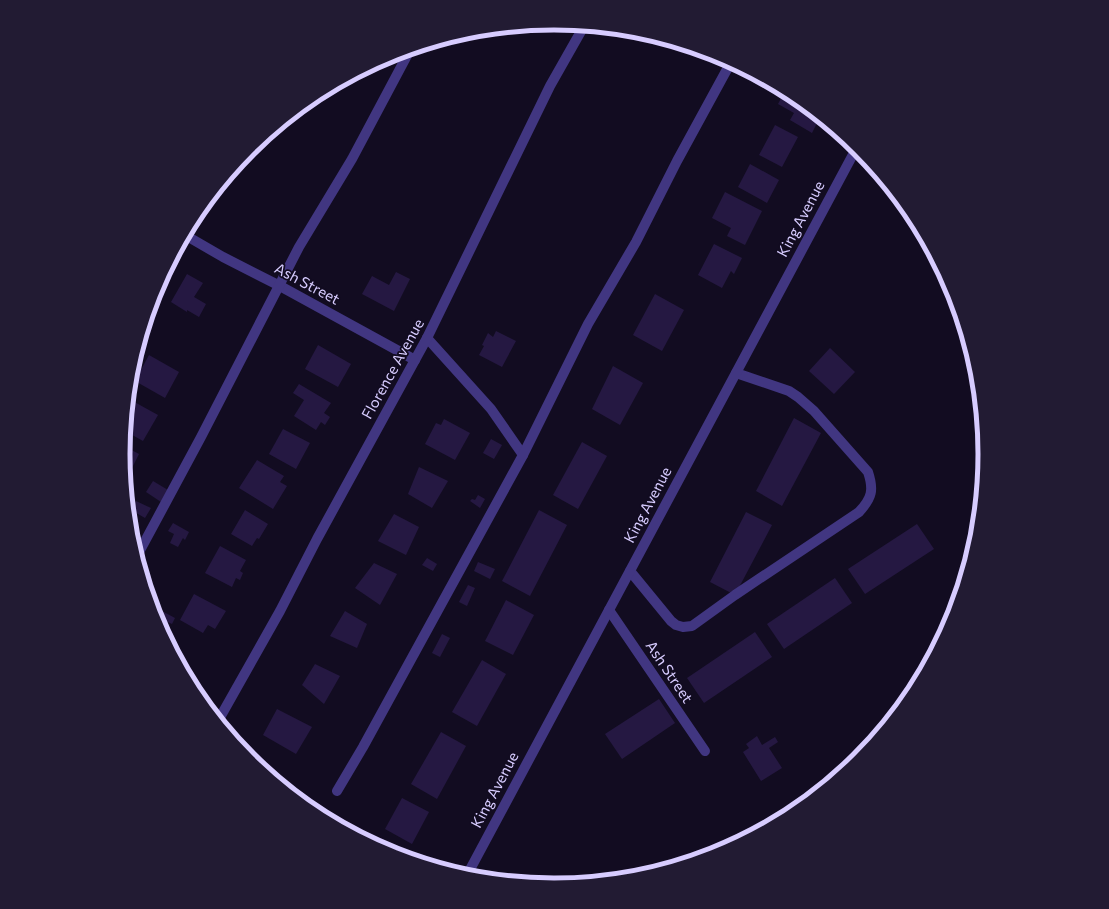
<svg xmlns="http://www.w3.org/2000/svg" width="1109" height="909" font-family="Commissioner,sans-serif">
  <style>
    .building { fill: #251842 }
    .lines { fill: none; stroke-linecap: round; stroke-linejoin: round }
    .minor { stroke: #413681; stroke-width: 10 }
    .labels { text-anchor: middle; stroke-width: 3.5; stroke-linejoin: round; paint-order: stroke }
    .street-label { font-size: 15px; fill: #d7ccff; stroke: #120c21 }
    .rim { fill: none; stroke: #d7ccff; stroke-width: 5 }
  </style>
  <rect width="100%" height="100%" fill="#120c21"/>
  <g class="building">
    <path d="M785,91L794,96L820,117L812,133L790,120L794,113L778,104Z"/>
    <path d="M775,125L798,137L782,167L759,155Z"/>
    <path d="M750,164L779,180L767,203L738,187Z"/>
    <path d="M725,192L762,211L745,245L727,236L731,228L712,218Z"/>
    <path d="M714,244L742,258L734,274L731,271L722,288L698,275Z"/>
    <path d="M396,272L410,279L394,311L362,294L372,276L389,285Z"/>
    <path d="M187,274L203,283L194,297L206,304L199,317L187,310V312L171,302Z"/>
    <path d="M655,294L684,310L662,351L633,335Z"/>
    <path d="M496,331L516,341L502,367L479,355L484,346L482,345L488,333L493,337Z"/>
    <path d="M318,345L351,364L338,387L305,369Z"/>
    <path d="M830,348L855,372L834,394L809,371Z"/>
    <path d="M149,355L179,372L165,398L135,381Z"/>
    <path d="M613,366L643,383L620,425L592,409Z"/>
    <path d="M299,384L331,403L324,413L330,417L325,425L321,422L316,430L294,416L304,400L293,393Z"/>
    <path d="M129,399L158,415L143,441L125,431Z"/>
    <path d="M794,418L821,433L782,506L756,491Z"/>
    <path d="M444,419L470,433L455,460L425,444L436,423L441,425Z"/>
    <path d="M283,429L310,443L296,469L269,454Z"/>
    <path d="M491,439L502,445L494,459L483,453Z"/>
    <path d="M582,442L607,456L578,509L553,495Z"/>
    <path d="M124,446L139,454L127,478L125,477L123,454Z"/>
    <path d="M257,460L284,476L280,482L287,486L273,509L239,488Z"/>
    <path d="M419,467L448,481L432,508L408,494Z"/>
    <path d="M153,481L168,490L161,502L146,492Z"/>
    <path d="M478,495L485,499L480,508L470,501L472,499L475,500Z"/>
    <path d="M136,501L151,508L145,518L131,510Z"/>
    <path d="M245,510L268,524L259,539L257,538L252,546L231,534Z"/>
    <path d="M539,510L567,525L530,596L502,581Z"/>
    <path d="M746,512L772,525L735,595L710,582Z"/>
    <path d="M394,514L419,527L406,555L378,541Z"/>
    <path d="M173,523L189,532L185,540L183,538L178,547L170,543L174,534L168,531Z"/>
    <path d="M917,524L934,549L865,594L848,569Z"/>
    <path d="M220,546L246,560L240,571L243,573L240,580L236,578L232,587L205,573Z"/>
    <path d="M427,558L437,564L433,571L422,565Z"/>
    <path d="M478,562L495,569L490,579L474,571Z"/>
    <path d="M374,563L397,574L380,605L355,588Z"/>
    <path d="M835,578L852,603L784,649L767,624Z"/>
    <path d="M468,585L475,588L467,606L459,602Z"/>
    <path d="M194,594L226,611L215,629L208,625L203,633L180,620Z"/>
    <path d="M506,600L534,615L513,655L485,641Z"/>
    <path d="M162,611L175,618L172,624L159,618Z"/>
    <path d="M345,611L367,624L357,648L330,636Z"/>
    <path d="M755,632L772,657L704,703L687,678Z"/>
    <path d="M442,634L450,638L440,657L432,653Z"/>
    <path d="M175,656L187,662L183,670L178,660Z"/>
    <path d="M482,660L506,674L477,726L452,712Z"/>
    <path d="M315,664L340,676L324,704L302,685Z"/>
    <path d="M659,699L675,723L622,759L605,734Z"/>
    <path d="M277,709L312,727L296,754L263,735Z"/>
    <path d="M441,732L466,746L437,799L411,784Z"/>
    <path d="M757,736L762,745L775,737L778,742L769,748L782,768L761,781L743,752L749,748L746,744Z"/>
    <path d="M402,798L429,812L412,844L385,829Z"/>
  </g>
  <g class="lines">
    <g class="minor">
      <path d="M185,235L223,257L280,286L415,360"/>
      <path d="M427,338L491,409L523,455"/>
      <path d="M137,556L201,437L299,247L352,159L410,50"/>
      <path d="M630,571L671,621L676,625L683,627L692,626L735,595L859,512C872,498 874,490 868,472L814,411L798,397L789,391L736,373"/>
      <path d="M609,610L705,751"/>
      <path d="M218,721L280,611L317,539L427,338L550,86L584,26"/>
      <path d="M337,791L363,747L523,455L588,324L636,242L677,161L731,62"/>
      <path d="M466,877L857,147"/>
    </g>
  </g>
  <g class="labels">
    <g class="street-label">
      <text transform="translate(801 219) rotate(-62)" y="5">King Avenue</text>
      <text transform="translate(307 284) rotate(28)" y="5">Ash Street</text>
      <text transform="translate(393 369) rotate(-61)" y="5">Florence Avenue</text>
      <text transform="translate(648 505) rotate(-62)" y="5">King Avenue</text>
      <text transform="translate(669 672) rotate(56)" y="5">Ash Street</text>
      <text transform="translate(495 790) rotate(-62)" y="5">King Avenue</text>
    </g>
  </g>
  <path d="M0 0H1109V909H0ZM130 454a424 424 0 1 1 848 0a424 424 0 1 1-848 0Z" fill="#221b33" fill-rule="evenodd"/>
  <path class="rim" d="M130 454a424 424 0 1 1 848 0a424 424 0 1 1-848 0Z"/>
</svg>
